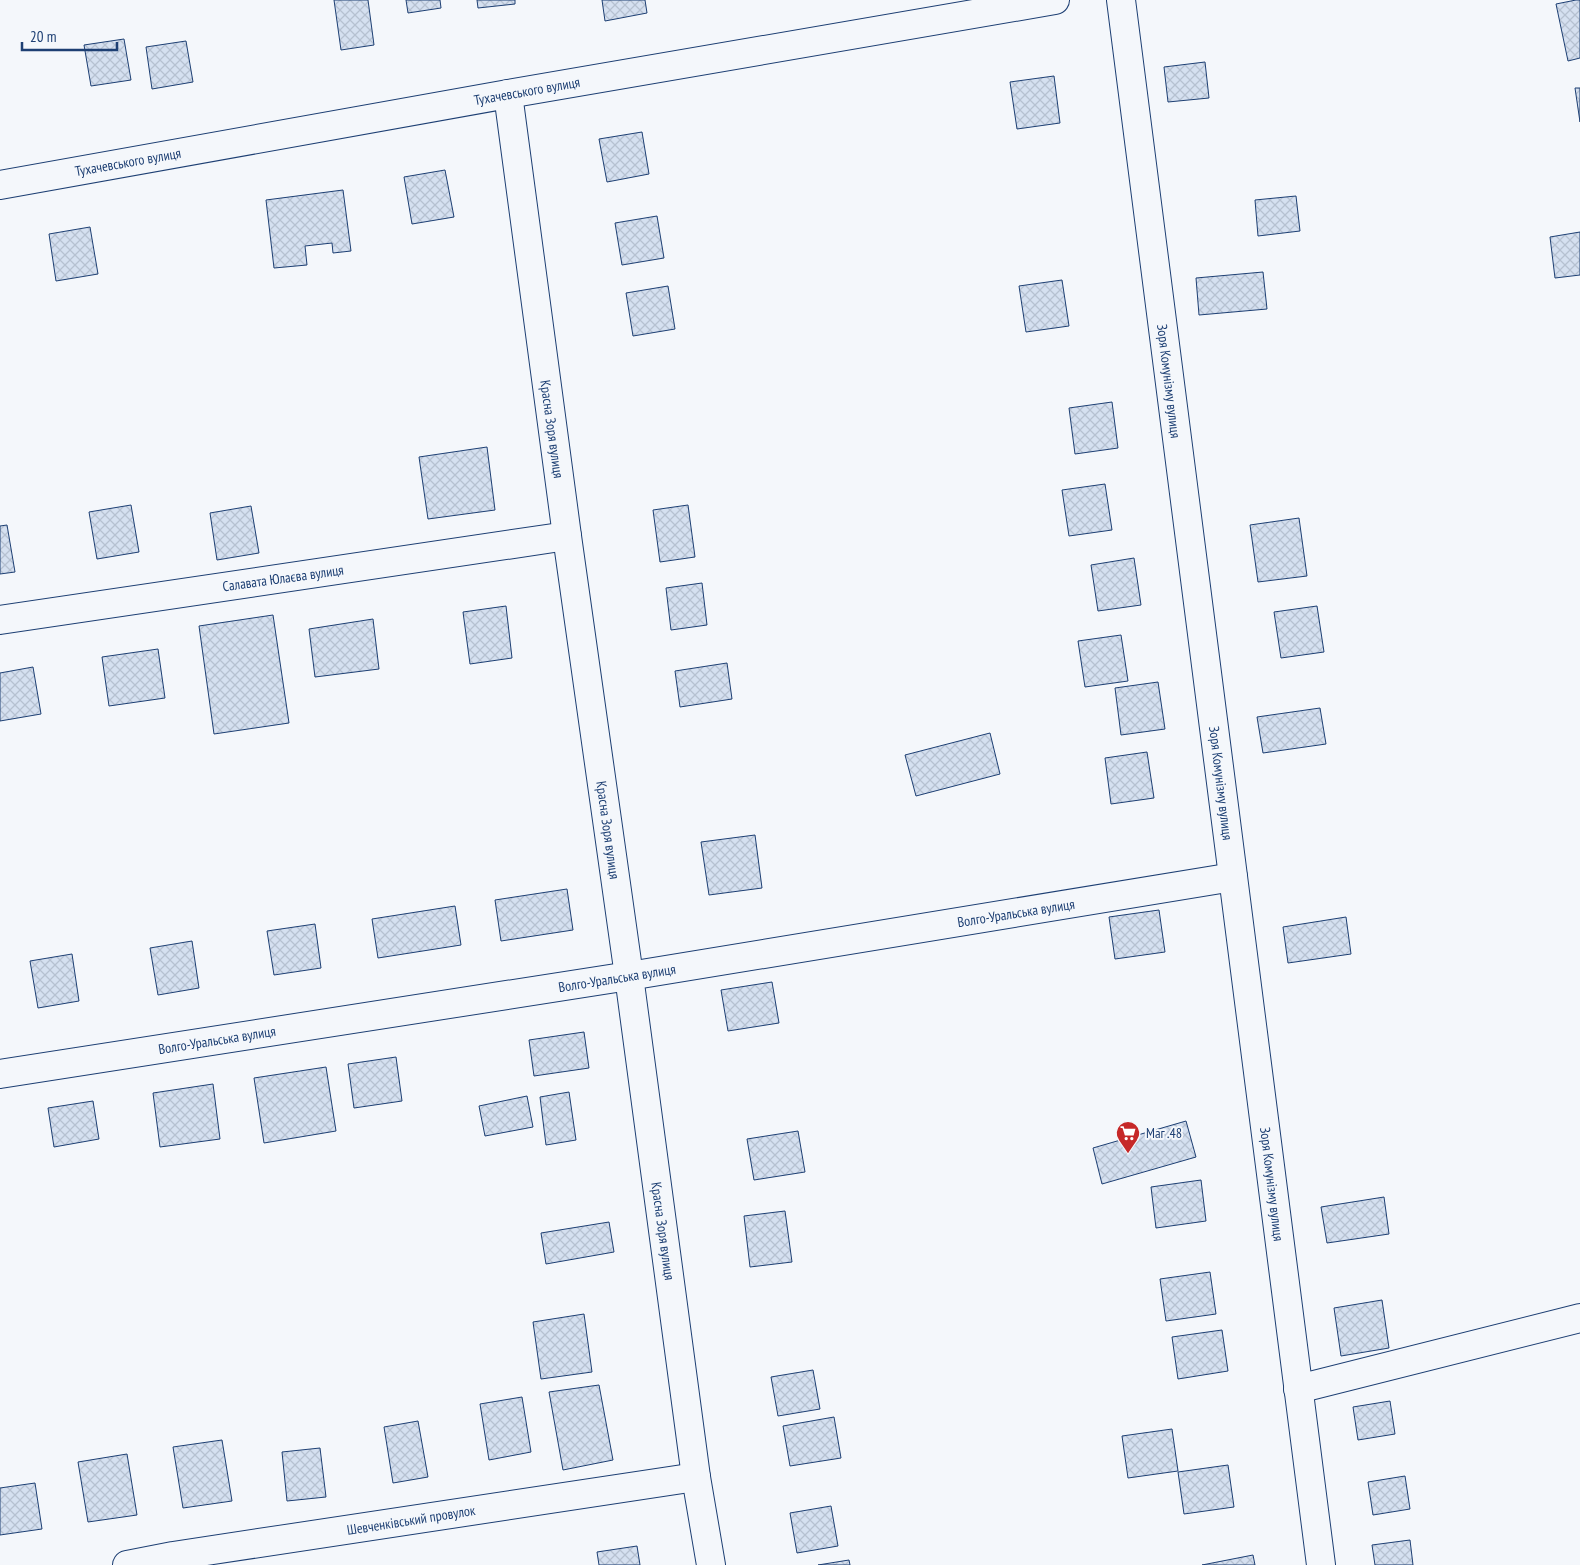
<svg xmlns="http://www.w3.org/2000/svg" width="1580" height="1565" font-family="'PT Sans Narrow',sans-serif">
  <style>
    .building { fill: url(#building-cross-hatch); stroke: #1d3f73 }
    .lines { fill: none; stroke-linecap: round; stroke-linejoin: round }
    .street-casing { stroke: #1d3f73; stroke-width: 30 }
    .street { stroke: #f4f7fb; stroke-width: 28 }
    .labels { text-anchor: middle; stroke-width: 4; stroke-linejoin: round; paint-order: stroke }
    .street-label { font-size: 14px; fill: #1d3f73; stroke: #f4f7fb }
    .poi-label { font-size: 14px; fill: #1d3f73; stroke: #f4f7fb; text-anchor: start }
  </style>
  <defs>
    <pattern id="building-cross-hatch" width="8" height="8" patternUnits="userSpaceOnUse" patternTransform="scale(1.25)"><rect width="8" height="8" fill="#d5e0f0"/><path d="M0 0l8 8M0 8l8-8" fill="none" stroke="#b6c1d1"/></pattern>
  </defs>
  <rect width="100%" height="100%" fill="#f4f7fb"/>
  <g class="building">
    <path d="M334,0H368L374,45L341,50Z"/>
    <path d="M406,0H440L441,8L408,13Z"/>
    <path d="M477,0H515V4L478,8Z"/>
    <path d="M602,0H645L647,13L605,21Z"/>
    <path d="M1576,0H1580V58L1568,61L1556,4Z"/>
    <path d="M124,39L131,80L91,86L84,45Z"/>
    <path d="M186,41L193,82L152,89L146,47Z"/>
    <path d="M1205,62L1209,98L1168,102L1164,67Z"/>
    <path d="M1054,76L1060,123L1017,129L1010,82Z"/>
    <path d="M1575,88H1580V122Z"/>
    <path d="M642,132L649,174L607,182L599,139Z"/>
    <path d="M445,170L454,217L412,224L404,177Z"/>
    <path d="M343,190L351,251L333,253L332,243L305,246L307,265L274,268L266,200Z"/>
    <path d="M1296,196L1300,231L1258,236L1255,200Z"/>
    <path d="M657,216L664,258L622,265L615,223Z"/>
    <path d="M90,227L98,274L56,281L49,234Z"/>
    <path d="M1580,232V275L1555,278L1550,237Z"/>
    <path d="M1263,272L1267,309L1199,315L1196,278Z"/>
    <path d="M1062,280L1069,326L1026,332L1019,286Z"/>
    <path d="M668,286L675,329L633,336L626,293Z"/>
    <path d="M1112,402L1118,448L1075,454L1069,408Z"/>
    <path d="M487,447L495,510L428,519L419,457Z"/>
    <path d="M1105,484L1112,530L1069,536L1062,490Z"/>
    <path d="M131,505L139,552L97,559L89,512Z"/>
    <path d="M688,505L695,557L660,562L653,510Z"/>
    <path d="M251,506L259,553L217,560L210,513Z"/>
    <path d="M1299,518L1307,576L1258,582L1250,525Z"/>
    <path d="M7,525L15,572L0,574V526Z"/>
    <path d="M1134,558L1141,605L1098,611L1091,565Z"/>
    <path d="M702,583L707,625L671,630L666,588Z"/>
    <path d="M506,606L512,658L470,664L463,612Z"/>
    <path d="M1317,606L1324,652L1281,658L1274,612Z"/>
    <path d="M273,615L289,723L214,734L199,626Z"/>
    <path d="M373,619L379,669L315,677L309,629Z"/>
    <path d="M1121,635L1128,681L1085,687L1078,641Z"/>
    <path d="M158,649L165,698L109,706L102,657Z"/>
    <path d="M727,663L732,699L680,707L675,671Z"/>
    <path d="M33,667L41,714L0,721V673Z"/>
    <path d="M1158,682L1165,729L1121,735L1115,688Z"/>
    <path d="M1320,708L1326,744L1263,753L1257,717Z"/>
    <path d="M990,733L1000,774L916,796L905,755Z"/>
    <path d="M1147,752L1154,798L1111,804L1105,758Z"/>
    <path d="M755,835L762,888L709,895L701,842Z"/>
    <path d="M567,889L573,930L501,941L495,900Z"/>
    <path d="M455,906L461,945L378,958L372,919Z"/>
    <path d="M1159,910L1165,952L1115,959L1109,917Z"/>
    <path d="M1346,917L1351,954L1288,963L1283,927Z"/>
    <path d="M315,924L321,968L274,975L267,931Z"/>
    <path d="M192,941L199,988L158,995L150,948Z"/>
    <path d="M72,954L79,1001L38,1008L30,961Z"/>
    <path d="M772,982L779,1023L728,1031L721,990Z"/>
    <path d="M584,1032L589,1068L534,1076L529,1040Z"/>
    <path d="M396,1057L402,1101L354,1108L348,1064Z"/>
    <path d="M326,1067L336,1131L264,1143L254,1078Z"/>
    <path d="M213,1084L220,1139L160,1147L153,1093Z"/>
    <path d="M569,1092L576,1140L546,1145L540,1097Z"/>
    <path d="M527,1096L533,1127L485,1136L479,1106Z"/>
    <path d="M93,1101L99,1139L54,1147L48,1108Z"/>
    <path d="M1186,1121L1196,1157L1102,1184L1093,1148Z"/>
    <path d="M798,1131L805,1172L754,1180L747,1139Z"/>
    <path d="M1201,1180L1206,1221L1156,1228L1151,1187Z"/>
    <path d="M1384,1197L1389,1234L1327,1243L1321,1207Z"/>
    <path d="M785,1211L792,1262L750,1267L744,1216Z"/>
    <path d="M609,1222L614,1252L546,1264L541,1233Z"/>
    <path d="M1210,1272L1216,1314L1166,1321L1160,1279Z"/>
    <path d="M1382,1300L1389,1348L1341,1356L1334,1308Z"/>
    <path d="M584,1314L592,1372L541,1379L533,1322Z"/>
    <path d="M1222,1330L1228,1371L1178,1379L1172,1337Z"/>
    <path d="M813,1370L820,1409L778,1416L771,1377Z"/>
    <path d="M599,1385L613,1460L563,1470L549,1392Z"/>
    <path d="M522,1397L531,1452L489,1460L480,1404Z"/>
    <path d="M1390,1401L1395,1434L1358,1440L1353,1407Z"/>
    <path d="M834,1417L841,1458L790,1466L783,1426Z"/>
    <path d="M418,1421L428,1477L393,1483L384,1427Z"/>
    <path d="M1172,1429L1178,1471L1128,1478L1122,1436Z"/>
    <path d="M222,1440L232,1501L183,1508L173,1447Z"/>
    <path d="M320,1448L326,1497L287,1501L282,1452Z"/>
    <path d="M127,1454L137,1515L88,1522L78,1462Z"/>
    <path d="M1228,1465L1234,1507L1184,1514L1178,1472Z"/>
    <path d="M1405,1476L1410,1509L1373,1515L1368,1482Z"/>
    <path d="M35,1483L42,1529L0,1535V1488Z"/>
    <path d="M831,1506L838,1546L797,1553L790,1513Z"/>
    <path d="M1410,1540L1413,1565H1375L1372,1545Z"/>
    <path d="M637,1546L640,1565H599L597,1552Z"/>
    <path d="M1253,1555L1255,1565H1202Z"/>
    <path d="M849,1560L850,1565H818Z"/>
  </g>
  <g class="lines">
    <g class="street-casing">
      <g id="street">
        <path d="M1121,0L1321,1565"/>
        <path d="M508,94L567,536L629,976L696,1477L711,1565"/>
        <path d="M0,185L508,94L1055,0"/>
        <path d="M0,620L567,536"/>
        <path d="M0,1074L629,976L1233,877"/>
        <path d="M1298,1389L1580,1318"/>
        <path d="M127,1565L173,1556L696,1477"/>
      </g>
    </g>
    <use href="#street" class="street"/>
  </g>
  <defs>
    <g id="supermarket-pin" transform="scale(1.25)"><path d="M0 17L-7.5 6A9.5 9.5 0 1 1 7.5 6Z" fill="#c62828" stroke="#f4f7fb"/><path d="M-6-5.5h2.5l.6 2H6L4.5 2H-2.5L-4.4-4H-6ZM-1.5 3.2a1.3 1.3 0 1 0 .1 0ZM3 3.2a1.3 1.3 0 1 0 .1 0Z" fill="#fff"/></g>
  </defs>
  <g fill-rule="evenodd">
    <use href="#supermarket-pin" x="1128" y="1133"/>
  </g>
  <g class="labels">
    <g class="street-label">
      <text transform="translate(527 91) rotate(-10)" y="5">Тухачевського вулиця</text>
      <text transform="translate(128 162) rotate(-10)" y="5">Тухачевського вулиця</text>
      <text transform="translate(1169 381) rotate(83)" y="5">Зоря Комунізму вулиця</text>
      <text transform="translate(552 429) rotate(82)" y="5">Красна Зоря вулиця</text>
      <text transform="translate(283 578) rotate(-8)" y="5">Салавата Юлаєва вулиця</text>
      <text transform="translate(1221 783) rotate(83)" y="5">Зоря Комунізму вулиця</text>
      <text transform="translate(608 830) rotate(82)" y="5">Красна Зоря вулиця</text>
      <text transform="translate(1016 913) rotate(-9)" y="5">Волго-Уральська вулиця</text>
      <text transform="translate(617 978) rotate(-9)" y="5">Волго-Уральська вулиця</text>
      <text transform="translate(217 1040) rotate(-9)" y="5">Волго-Уральська вулиця</text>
      <text transform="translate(1272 1184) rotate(83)" y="5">Зоря Комунізму вулиця</text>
      <text transform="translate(663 1231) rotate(82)" y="5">Красна Зоря вулиця</text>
      <text transform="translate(411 1520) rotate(-9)" y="5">Шевченківський провулок</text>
    </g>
    <g class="poi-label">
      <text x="1146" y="1138">Маг .48</text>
    </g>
  </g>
  <path d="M22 42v8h95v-8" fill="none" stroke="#1d3f73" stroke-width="2.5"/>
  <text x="30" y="42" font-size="15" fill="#1d3f73" stroke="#f4f7fb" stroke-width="4" paint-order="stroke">20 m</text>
</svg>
